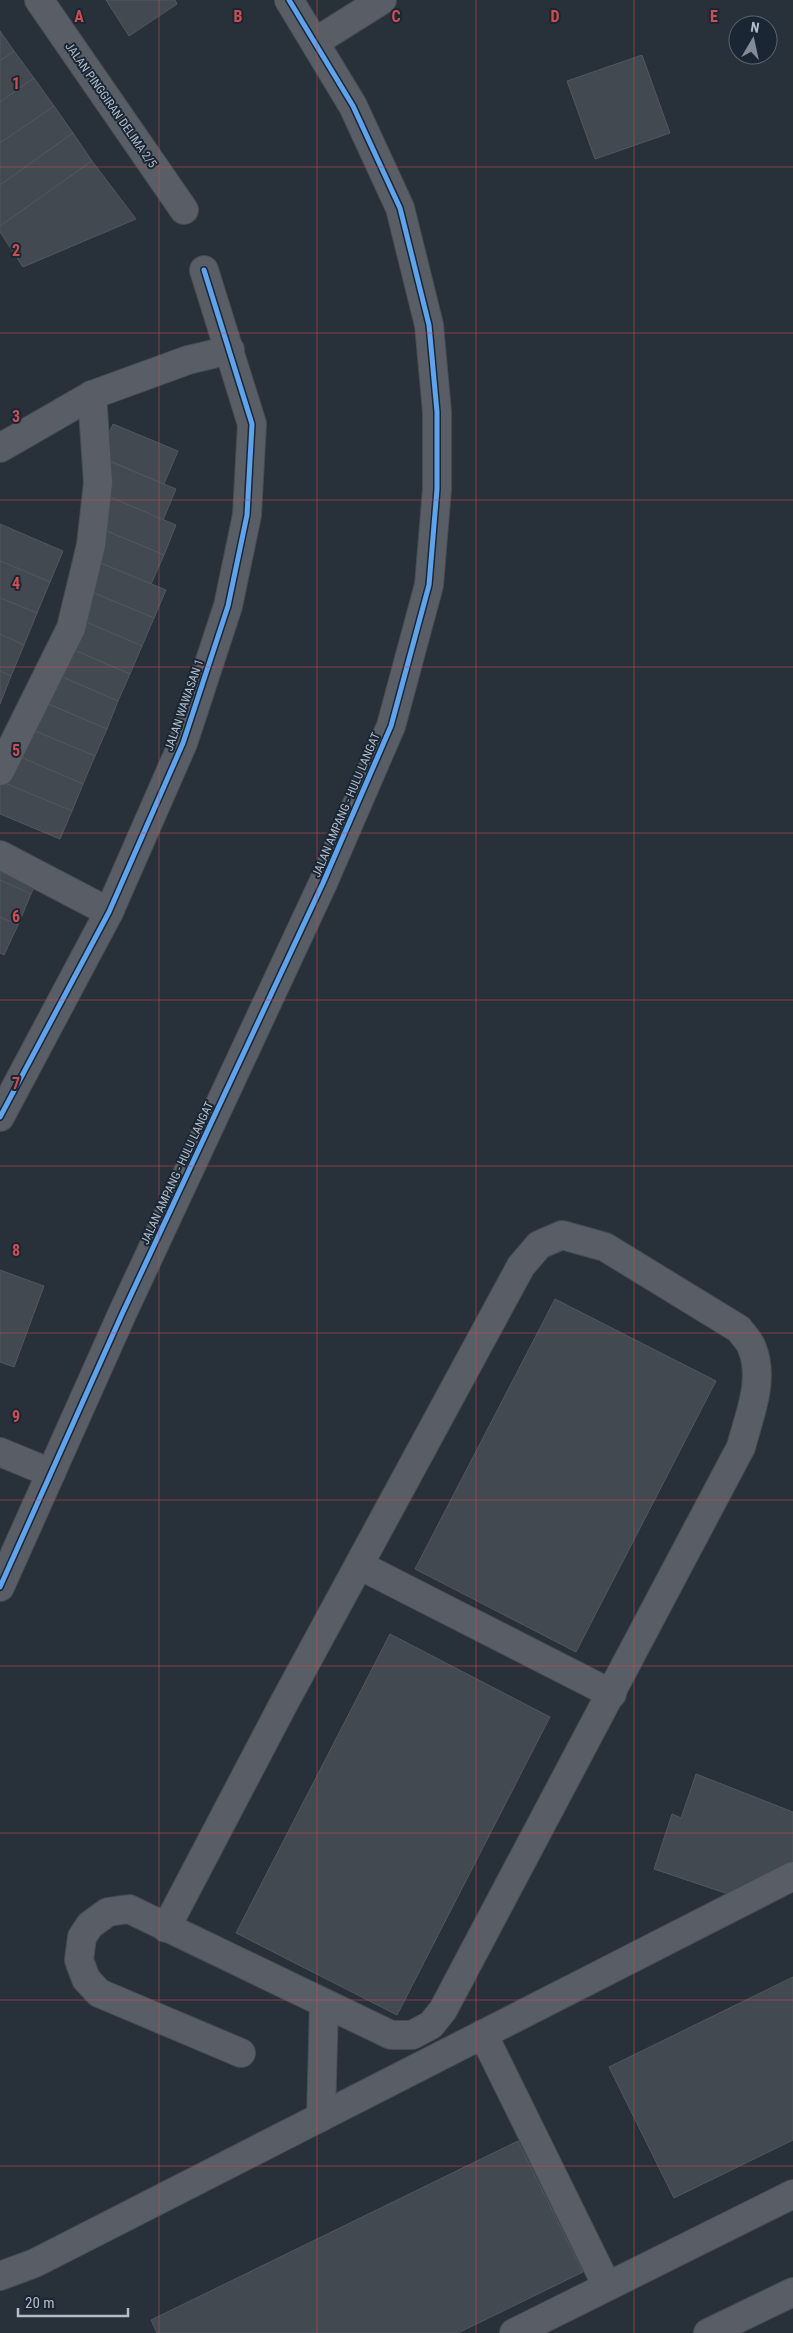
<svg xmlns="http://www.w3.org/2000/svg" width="793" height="2333" font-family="'Roboto Condensed',sans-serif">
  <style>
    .building { fill: #424950; stroke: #505760 }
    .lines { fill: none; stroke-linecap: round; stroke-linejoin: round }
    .minor-casing { stroke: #474c53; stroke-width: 30 }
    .minor { stroke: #595e66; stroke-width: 28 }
    .cycleway-casing { stroke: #1b2634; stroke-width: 8 }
    .cycleway { stroke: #60a3ed; stroke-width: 5 }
    .grid { fill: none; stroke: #cd4d50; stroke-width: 1; stroke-opacity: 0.55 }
    .labels { text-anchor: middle; stroke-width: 4; stroke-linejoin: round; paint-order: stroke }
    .street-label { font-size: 12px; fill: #b2bcca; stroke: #1b2634 }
    .grid-label { font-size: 16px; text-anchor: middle; font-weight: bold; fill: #cd4d50; stroke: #1b2634; stroke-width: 4; stroke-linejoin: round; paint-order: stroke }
  </style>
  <rect width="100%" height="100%" fill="#283039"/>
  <g class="building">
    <path d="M106,0H175L177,4L129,36Z"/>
    <path d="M0,31L14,51L0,61Z"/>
    <path d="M14,51L34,78L0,102V61Z"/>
    <path d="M642,55L670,133L595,159L567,81Z"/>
    <path d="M34,78L54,106L0,143V102Z"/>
    <path d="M54,106L73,133L0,185V143Z"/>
    <path d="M73,133L92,161L0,226V185Z"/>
    <path d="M92,161L136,219L23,267L0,232V226Z"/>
    <path d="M113,424L178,451L164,484L99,456Z"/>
    <path d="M106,460L176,489L163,520L93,490Z"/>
    <path d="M103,494L176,525L164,555L90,524Z"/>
    <path d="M0,524L63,551L50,582L0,561Z"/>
    <path d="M90,524L164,555L151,584L77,553Z"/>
    <path d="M93,560L166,590L154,618L82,588Z"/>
    <path d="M0,561L50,582L37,613L0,598Z"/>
    <path d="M82,588L154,618L142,646L70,615Z"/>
    <path d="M0,598L37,613L24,645L0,634Z"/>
    <path d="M70,615L142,646L130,674L58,643Z"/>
    <path d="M0,634L24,645L11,676L0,671Z"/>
    <path d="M58,643L130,674L118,701L46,670Z"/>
    <path d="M46,670L118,701L107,729L34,698Z"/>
    <path d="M0,671L11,676L0,704Z"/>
    <path d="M34,698L107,729L95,756L23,726Z"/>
    <path d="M23,726L95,756L83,784L11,753Z"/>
    <path d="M11,753L83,784L72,811L0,781Z"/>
    <path d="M0,781L72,811L60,839L0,814Z"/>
    <path d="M0,844L45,863L31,894L0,880Z"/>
    <path d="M0,880L31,894L18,925L0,917Z"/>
    <path d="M0,917L18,925L4,955L0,953Z"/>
    <path d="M0,1270L44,1286L14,1367L0,1362Z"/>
    <path d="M555,1299L716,1381L576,1652L415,1569Z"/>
    <path d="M390,1634L550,1717L397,2015L236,1933Z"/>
    <path d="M696,1774L793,1812V1877L746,1900L654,1869L672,1814L681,1818Z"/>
    <path d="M793,1977V2140L674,2198L609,2067Z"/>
    <path d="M518,2141L583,2272L458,2333H157L151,2320Z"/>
  </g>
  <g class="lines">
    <g class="minor-casing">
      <g id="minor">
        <path d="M39,0L184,210"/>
        <path d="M315,42L382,0"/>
        <path d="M0,448L92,395L188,360L230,350"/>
        <path d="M0,771L71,628L91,545L98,483L92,395"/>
        <path d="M0,855L109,912"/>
        <path d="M0,1117L109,912L183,743L228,606L247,515L252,424L204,270"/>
        <path d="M0,1452L51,1473"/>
        <path d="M359,1565L612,1694"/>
        <path d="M0,1587L122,1314L323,883L391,726L429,585L437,489V412L429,325L400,208L353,106L289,0"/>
        <path d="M166,1928L284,1703L521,1266L539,1245L562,1235L605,1247L739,1329C743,1335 750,1341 752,1348C765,1380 749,1416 741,1447L443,2010L431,2025L412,2035H391L129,1909L108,1912L90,1925L82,1937L79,1960L86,1979L99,1993L241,2053"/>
        <path d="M483,2034L607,2286"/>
        <path d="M321,2117L324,2004"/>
        <path d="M0,2276L35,2263L793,1876"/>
        <path d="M514,2333L793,2194"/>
        <path d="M708,2333L793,2292"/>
      </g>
    </g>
    <use href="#minor" class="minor"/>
    <g class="cycleway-casing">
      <g id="cycleway">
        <path d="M0,1117L109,912L183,743L228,606L247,515L252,424L204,270"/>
        <path d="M0,1587L122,1314L323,883L391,726L429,585L437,489V412L429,325L400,208L353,106L289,0"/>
      </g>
    </g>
    <use href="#cycleway" class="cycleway"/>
  </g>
  <path class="grid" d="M159,0V2333M317,0V2333M476,0V2333M634,0V2333M0,167H793M0,333H793M0,500H793M0,667H793M0,833H793M0,1000H793M0,1166H793M0,1333H793M0,1500H793M0,1666H793M0,1833H793M0,2000H793M0,2166H793"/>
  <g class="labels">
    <g class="street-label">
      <text transform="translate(111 105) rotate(55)" y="4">JALAN PINGGIRAN DELIMA 2/5</text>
      <text transform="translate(184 705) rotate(-71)" y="4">JALAN WAWASAN 1</text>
      <text transform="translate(346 805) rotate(-67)" y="4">JALAN AMPANG - HULU LANGAT</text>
      <text transform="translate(177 1173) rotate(-65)" y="4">JALAN AMPANG - HULU LANGAT</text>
    </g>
  </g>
  <g class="grid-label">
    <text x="79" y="22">A</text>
    <text x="238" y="22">B</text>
    <text x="396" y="22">C</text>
    <text x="555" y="22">D</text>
    <text x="714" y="22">E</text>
    <text x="16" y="89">1</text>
    <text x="16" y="256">2</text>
    <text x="16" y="422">3</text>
    <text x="16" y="589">4</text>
    <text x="16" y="756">5</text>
    <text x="16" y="922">6</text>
    <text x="16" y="1089">7</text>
    <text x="16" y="1256">8</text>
    <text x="16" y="1422">9</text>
  </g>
  <g transform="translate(753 40) rotate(9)"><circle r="24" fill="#1b2634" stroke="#576270"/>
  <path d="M0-4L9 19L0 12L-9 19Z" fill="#828b97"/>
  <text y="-8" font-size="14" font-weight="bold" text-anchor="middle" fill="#b2bcca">N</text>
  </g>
  <path d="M18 2308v8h110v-8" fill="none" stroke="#b2bcca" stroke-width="2.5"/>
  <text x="25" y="2308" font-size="15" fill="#b2bcca" stroke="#1b2634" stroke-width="4" paint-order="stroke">20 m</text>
</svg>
